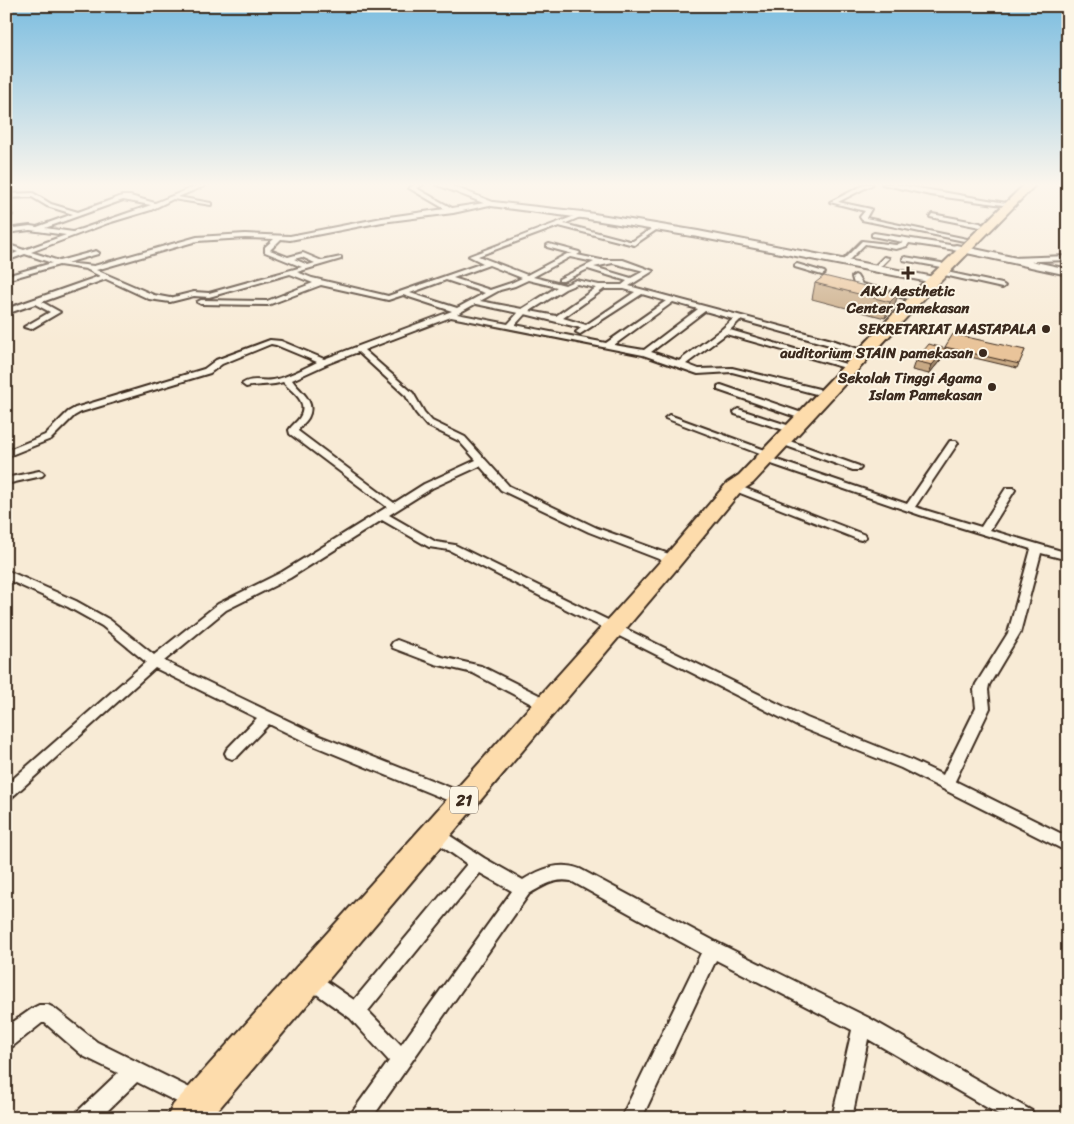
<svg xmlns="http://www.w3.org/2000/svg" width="1074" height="1124" font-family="Sriracha,sans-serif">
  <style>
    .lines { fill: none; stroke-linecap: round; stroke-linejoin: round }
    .street-casing { stroke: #3b2a1e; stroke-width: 4 }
    .secondary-casing { stroke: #3b2a1e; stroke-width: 4 }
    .highway-casing { stroke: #3b2a1e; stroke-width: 4 }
    .street { fill: #fcf5e5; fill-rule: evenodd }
    .secondary { fill: #fcf5e5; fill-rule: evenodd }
    .highway { fill: #fddcac; fill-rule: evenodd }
    .wall { fill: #c8a984; stroke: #3b2a1e }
    .shaded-wall { fill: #a3896c; stroke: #3b2a1e }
    .building { fill: #e9c49a; stroke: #3b2a1e }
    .poi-dot { fill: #3b2a1e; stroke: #fcf5e5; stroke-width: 2 }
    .labels { text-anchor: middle; stroke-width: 4; stroke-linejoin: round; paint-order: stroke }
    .far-poi-label { font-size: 15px; font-weight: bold; fill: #3b2a1e; stroke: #fcf5e5; text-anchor: end }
    .shield { fill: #fcf5e5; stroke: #75675a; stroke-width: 1 }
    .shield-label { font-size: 16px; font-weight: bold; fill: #3b2a1e }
  </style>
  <rect width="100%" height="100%" fill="#f8ebd6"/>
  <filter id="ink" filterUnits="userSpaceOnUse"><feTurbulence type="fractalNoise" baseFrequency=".02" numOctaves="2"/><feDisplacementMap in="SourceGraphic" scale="10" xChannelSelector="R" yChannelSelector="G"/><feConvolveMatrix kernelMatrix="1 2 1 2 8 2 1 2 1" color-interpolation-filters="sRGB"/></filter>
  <g filter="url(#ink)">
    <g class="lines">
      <g class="street-casing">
        <g id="street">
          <path d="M201,184H209L178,197L211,203V205L173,199L151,210L108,223L31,252L59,261L96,251L99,253L98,254L66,263L94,266L197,237L245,234L290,236L382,218L445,209L409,188L416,184H424L416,188L452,208L491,202L494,204L453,213L382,222L290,240L281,239L270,250L288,257L303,253L322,261L341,257V259L297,272L312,278L388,296L483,263L469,256L580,214L585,215L564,224L629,241H633L657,225L660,227L659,228L634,245L559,226L478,256L527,275L567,254H573L547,247V245L549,244L579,252L580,253L577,255L601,260H623L653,271L629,286L832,340L867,352V356H861L826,344L740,320L730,330L856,367L849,369L726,334L686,364L699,369L732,368L819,389L820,391L816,394L732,372L698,374L643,355L451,317L364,350L413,393L424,412L432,421L465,437L509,486L597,528L677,557L679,560L673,564L669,563L589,532L501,490L480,466L432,488L389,515L436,542L455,545L807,718L911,760L943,775L976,708L974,690L976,684L1008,633L1031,549L920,515L757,459L755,457L760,454L665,418L669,415L672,416L765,450L767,452L762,455L907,504L950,441H956L958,443L915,507L981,527L1006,488H1014L1015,490L990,530L1068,553V560L1041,553L1020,633L989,685L988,690L990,708L955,781L1068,837V852L901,768L797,726L449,550L429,547L382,520L290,578L226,610L164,661L320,736L469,795L471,800L469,805L464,806L459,805L310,744L269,724L237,757L232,759L227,757L225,753L227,749L257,718L155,668L11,798L6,800V785L146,662L102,626L68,607L6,579V570L76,601L110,620L154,655L218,604L282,572L387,507L290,434L289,430C292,425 297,422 300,417C309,401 292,392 283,382C271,386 259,384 246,387L242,384C251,377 262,382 273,380C288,377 303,369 317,362L276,345L271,344L222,364L210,373L81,412L74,416L51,439L6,457V451L45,435L68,412L75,408L204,369L216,360L270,340L281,341L324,359L452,311L403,295L388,300L321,285L268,305L201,304L197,302L201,300L267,301L313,283L290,274L209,297L194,296L170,302L149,299L106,279L42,302L60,312L31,329L24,327L50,312L35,304L6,314V309L100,276L86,269L59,265L6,280V276L52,263L25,254L6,261V257L18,252L6,248V244L24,250L66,235L30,230L6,233V229L30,226L37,227L73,214L47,206L32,197L6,198V194L33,193L51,204L78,212L122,196H130L155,203ZM123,200L151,205L73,232L45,228ZM245,238L274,239L265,247V252L302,267L209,293L194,292L170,298L154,295L96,270L197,241ZM302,257L315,263L308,265L294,259ZM570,257L594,262L559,279V281H563L588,269L627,281L622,285H599L576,280L565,285L533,277ZM613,263L644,271L631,278L594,267ZM489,265L522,278L511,283L490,290L453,278ZM446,280L485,293L457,308L410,293ZM528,280L557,287L522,309L480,301L500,290L515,286ZM577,284L596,288L556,316L530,311L565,289ZM604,289H624L635,292L586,325L563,318ZM642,294L666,301L606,343L515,325L525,314L581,328L576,332L580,334ZM673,302L698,309L644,350L614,345ZM475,304H476L518,313L508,324L457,314ZM705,311L733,319L722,329L679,361L651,352ZM358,352L406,396L416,413L426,425L459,441L476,460L424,484L394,503L298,431C300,426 305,423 308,418C317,401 300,392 292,380L327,364Z"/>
          <path d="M866,184H873L838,202L871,209L866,218L967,239L964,241L862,220L860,217L865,211L830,202Z"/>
          <path d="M882,184H894L1006,203L1003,205L930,195Z"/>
          <path d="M6,214L9,213L12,215L6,218Z"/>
          <path d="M932,214L980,223L983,225L980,227L930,217Z"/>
          <path d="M874,233L956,246L959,248L956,250L909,243L907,246L896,249L865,244L845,264H841V262L862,241L896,245L903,242L872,236V234Z"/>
          <path d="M1068,256V260L1011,262L1008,260L1011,258Z"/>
          <path d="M884,257L889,258L877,270H873V268Z"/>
          <path d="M905,257L941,263L944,265L941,267L903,260V258Z"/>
          <path d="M797,264L824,272L825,273L822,275L795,267V265Z"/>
          <path d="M942,271L1002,284L1005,286L1002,288L940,274V272Z"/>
          <path d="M855,275L857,276L862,284L913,297L909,299L858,287L854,284L852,277Z"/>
          <path d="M721,385L799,412L800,414L796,417L793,416L718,390V386Z"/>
          <path d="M738,409L787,425L789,427L784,430L735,414L734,412Z"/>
          <path d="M784,439L859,466L861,468L859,470H853L781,444V440Z"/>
          <path d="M39,471L42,472L44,474L42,476L6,484V478Z"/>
          <path d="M734,484L865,535L866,537L861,540L857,539L730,489L729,487Z"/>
          <path d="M397,640L442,657L481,666L551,701L553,705L551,709L546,710L541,709L473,673L435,664L393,648L391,645L393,642Z"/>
          <path d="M435,826L484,858L523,880C541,869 559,861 580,869L718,943L869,1018L1032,1111L1035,1118H1005L868,1039L852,1118H832L852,1030L716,960L642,1118H621L701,953L571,881C554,878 543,886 529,894L372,1118H350L353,1111L389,1061L350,1018L304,985L301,979L304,973L310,970L354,1000L467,864L430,838L427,833L430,828ZM480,873L512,891L401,1045L368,1011Z"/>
          <path d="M39,1005H48L54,1008L97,1042L202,1094L205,1101L202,1108L195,1111L137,1082L100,1118H75L78,1111L118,1073L83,1056L45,1023H42L13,1046L6,1048V1027L33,1008Z"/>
        </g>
      </g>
      <g class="secondary-casing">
        <g id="secondary">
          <path d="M435,184H447L493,202L582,212L698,231L934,277L939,280L934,283L698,237L582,218L491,206Z"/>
          <path d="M956,245L1068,269V275L953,250V246Z"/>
        </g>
      </g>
      <g class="highway-casing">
        <path id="highway" d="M1025,184H1036L931,291L753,483L741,491L680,565L211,1118H167L173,1105L666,555L727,483L739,475L921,285Z"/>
      </g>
      <use href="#street" class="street"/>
      <use href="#secondary" class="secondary"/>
      <use href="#highway" class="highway"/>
    </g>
    <g class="wall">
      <path d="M815,283L898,294L893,310L885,318L812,299Z"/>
      <path d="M945,347L1025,350L1017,368L945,351L943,357L929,374L912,370L915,361L945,348Z"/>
    </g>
    <g class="shaded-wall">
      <path d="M898,294L893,310L885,318L890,302Z"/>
      <path d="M946,349L943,357L929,374L932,365Z"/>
    </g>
    <g class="building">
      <path d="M824,276L898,294L890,302L815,283Z"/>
      <path d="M953,334L1025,350L1019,364L945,347Z"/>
      <path d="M929,344L946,349L932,365L915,361Z"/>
    </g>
  </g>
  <linearGradient id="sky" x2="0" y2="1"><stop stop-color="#7bbde0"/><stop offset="0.54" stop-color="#fcf6ed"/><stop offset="1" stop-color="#fcf6ed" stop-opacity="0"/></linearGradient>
  <rect width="1074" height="342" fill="url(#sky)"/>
  <g class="poi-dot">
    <path d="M905.5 265.5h5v5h5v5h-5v5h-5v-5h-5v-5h5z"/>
    <circle cx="1046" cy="329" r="5"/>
    <circle cx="983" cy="353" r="5"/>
    <circle cx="992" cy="387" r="5"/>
  </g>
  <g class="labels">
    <g class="far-poi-label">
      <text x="908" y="296" text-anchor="middle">AKJ Aesthetic<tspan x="908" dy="17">Center Pamekasan</tspan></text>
      <text x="1036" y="334">SEKRETARIAT MASTAPALA</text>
      <text x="973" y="358">auditorium STAIN pamekasan</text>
      <text x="982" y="383">Sekolah Tinggi Agama<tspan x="982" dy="17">Islam Pamekasan</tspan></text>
    </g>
    <rect class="shield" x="450" y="786.5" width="28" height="27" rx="4"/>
    <g class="shield-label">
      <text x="464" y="806">21</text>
    </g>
  </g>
  <rect width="1074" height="1124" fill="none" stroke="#fcf5e5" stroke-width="25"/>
  <rect x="12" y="12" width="1049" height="1099" fill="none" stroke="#3b2a1e" stroke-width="2" filter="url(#ink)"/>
</svg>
